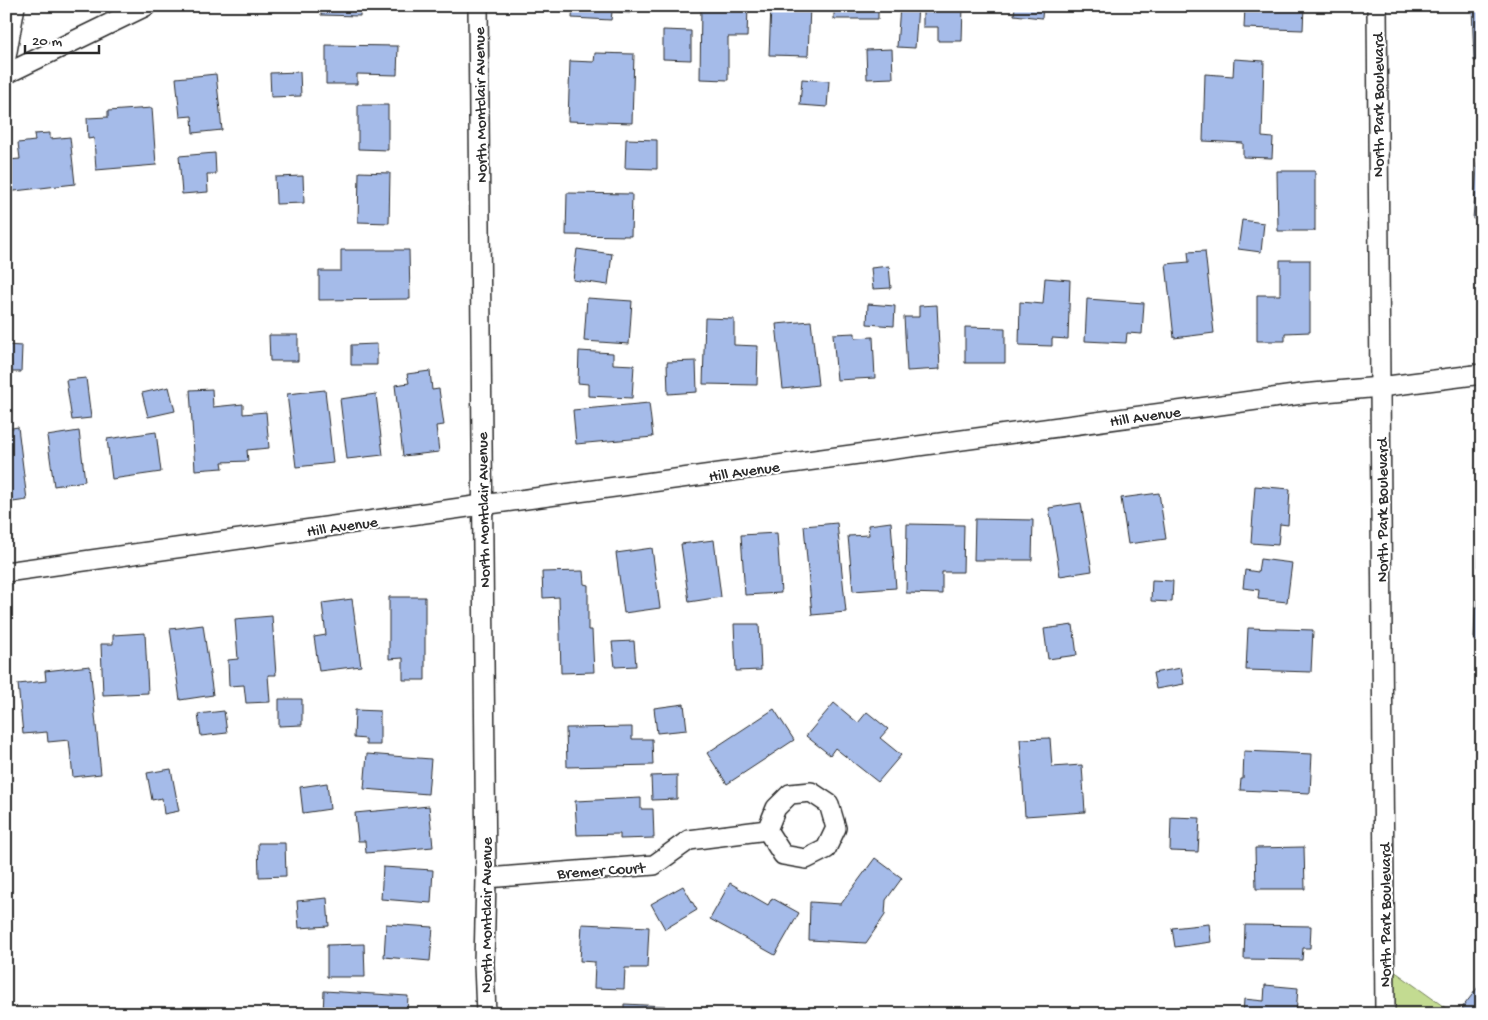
<svg xmlns="http://www.w3.org/2000/svg" width="1488" height="1020" font-family="'Gochi Hand',sans-serif">
  <style>
    .green { fill: #c3db91; stroke: #77835e }
    .building { fill: #a5bbe9; stroke: #2b2b2b }
    .lines { fill: none; stroke-linecap: round; stroke-linejoin: round }
    .street-casing { stroke: #2b2b2b; stroke-width: 22 }
    .street { stroke: #fff; stroke-width: 19 }
    .labels { text-anchor: middle; stroke-width: 4; stroke-linejoin: round; paint-order: stroke }
    .street-label { font-size: 16px; fill: #2b2b2b; stroke: #fff }
  </style>
  <rect width="100%" height="100%" fill="#fff"/>
  <filter id="ink" filterUnits="userSpaceOnUse"><feTurbulence type="fractalNoise" baseFrequency=".02" numOctaves="2"/><feDisplacementMap in="SourceGraphic" scale="10" xChannelSelector="R" yChannelSelector="G"/><feConvolveMatrix kernelMatrix="1 2 1 2 8 2 1 2 1" color-interpolation-filters="sRGB"/></filter>
  <g filter="url(#ink)">
    <path class="green" d="M1390,968L1454,1014H1390Z"/>
    <g class="building">
      <path d="M321,6H387V9L360,8V16L321,15Z"/>
      <path d="M573,6H631L630,13L612,12L611,20L572,18Z"/>
      <path d="M701,6H748L747,37H728V80L700,79Z"/>
      <path d="M771,6H810L808,56L769,55Z"/>
      <rect x="834" y="6" width="44" height="13"/>
      <path d="M900,6H918L915,48L897,47Z"/>
      <path d="M923,6H963L962,41H938V27H923Z"/>
      <path d="M1010,6H1043L1042,18L1014,15L1015,7Z"/>
      <path d="M1110,6H1127V9Z"/>
      <path d="M1245,6H1304L1303,30L1244,28Z"/>
      <path d="M1472,6H1482V61H1474Z"/>
      <path d="M663,30L691,31V60L663,59Z"/>
      <path d="M326,45L398,46L397,75L357,74V84H326Z"/>
      <path d="M892,49L893,78L867,79L866,50Z"/>
      <path d="M595,53L634,54L632,123L568,121L570,61L594,62Z"/>
      <path d="M1234,59L1264,61L1262,137L1273,138L1272,158L1243,157V143L1203,141L1205,74L1233,76Z"/>
      <path d="M300,72L301,96L271,97L270,73Z"/>
      <path d="M216,74L222,130L193,133L192,116L180,117L176,78Z"/>
      <path d="M802,79L829,81L827,107L800,105Z"/>
      <path d="M358,105H388V150L358,149Z"/>
      <path d="M152,108L156,165L96,170L94,138L88,139L87,118L108,117V111Z"/>
      <path d="M1481,117H1482V220L1473,219Z"/>
      <path d="M50,133V139L70,137L75,184L6,192V153L8,160L20,159L18,143L35,141L34,134Z"/>
      <path d="M626,139L657,140V169L625,168Z"/>
      <path d="M215,153L216,174H207L208,192L182,194L179,156Z"/>
      <path d="M1277,171H1315V231H1278Z"/>
      <path d="M359,172L390,173L389,223L358,222Z"/>
      <path d="M303,176L304,203L276,204L275,177Z"/>
      <path d="M567,193L632,194L631,236L566,235Z"/>
      <path d="M1242,220L1264,223L1261,252L1238,249Z"/>
      <path d="M577,249L612,254L608,285L573,280Z"/>
      <path d="M341,250H409L410,299L319,300V271H341Z"/>
      <path d="M1205,251L1214,333L1174,338L1166,264L1189,262L1188,252Z"/>
      <path d="M1280,260H1310V332L1285,333V341H1257V295H1280Z"/>
      <path d="M889,266L891,288L873,289L871,268Z"/>
      <path d="M1045,278L1070,280L1068,339L1052,338V346L1019,345L1020,302L1043,304Z"/>
      <path d="M587,298L632,301L629,344L584,341Z"/>
      <path d="M1087,299L1144,303L1142,334L1127,333L1126,343L1085,341Z"/>
      <path d="M868,304L895,306L894,326L867,324Z"/>
      <path d="M937,305L940,369L907,371L904,317H919V306Z"/>
      <path d="M705,318L734,319V345L758,346L757,385L703,384Z"/>
      <path d="M811,321L818,385L783,389L776,324Z"/>
      <path d="M965,327L1005,328V363H965Z"/>
      <path d="M855,333V338L873,337L875,378L837,380L833,334Z"/>
      <path d="M269,335H298V361H270Z"/>
      <path d="M377,344V365H351V345Z"/>
      <path d="M6,345L22,346L21,372H6Z"/>
      <path d="M579,351L613,353V364L634,365L632,398L588,396V384L578,383Z"/>
      <path d="M696,361L697,392L668,394L667,362Z"/>
      <path d="M430,371L432,390L439,389L444,425L436,426L439,452L403,456L395,385L409,383L407,374Z"/>
      <path d="M86,378L91,418L72,420L66,380Z"/>
      <path d="M169,387L175,411L148,417L142,393Z"/>
      <path d="M212,389L213,407L243,404V414L266,412L269,448L247,450L248,461L222,462L223,468L195,470L190,390Z"/>
      <path d="M325,390L333,463L296,467L287,394Z"/>
      <path d="M376,394L383,455L347,459L340,399Z"/>
      <path d="M649,403L653,437L576,444L573,410Z"/>
      <path d="M18,427L27,500L6,503V429Z"/>
      <path d="M79,431L85,481L54,486L47,436Z"/>
      <path d="M156,432L161,472L112,479L107,439Z"/>
      <path d="M1255,486L1290,489L1288,525L1280,524L1278,545L1251,543Z"/>
      <path d="M1159,493L1166,539L1128,544L1121,498Z"/>
      <path d="M1081,503L1092,571L1060,576L1049,508Z"/>
      <path d="M975,519L1033,520L1032,560H974Z"/>
      <path d="M891,522L896,588L853,591L848,536L869,535L868,525Z"/>
      <path d="M837,523L846,612L812,615L804,526Z"/>
      <path d="M907,524L964,525L963,572H942V594L906,593Z"/>
      <path d="M777,533L781,593L745,595L741,535Z"/>
      <path d="M714,540L721,597L689,602L681,544Z"/>
      <path d="M1479,546H1482V668H1479L1480,641H1474L1475,607H1478Z"/>
      <path d="M652,548L660,608L624,613L616,553Z"/>
      <path d="M1260,559L1292,563L1287,602L1258,599L1259,590L1243,588L1245,570L1258,572Z"/>
      <path d="M583,571L584,584L588,585V630H592L594,672L561,673L559,597L543,598L542,572Z"/>
      <path d="M1152,580L1173,581L1172,602L1151,601Z"/>
      <path d="M389,597H425V680H403V658L389,659Z"/>
      <path d="M352,599L361,666L319,671L314,637L326,635L322,603Z"/>
      <path d="M272,616L276,675H268L270,702L246,703L244,685L229,686L228,660L238,659L235,619Z"/>
      <path d="M734,624H759L761,670L736,671Z"/>
      <path d="M203,625L213,695L180,700L170,629Z"/>
      <path d="M1073,625L1077,655L1048,659L1044,629Z"/>
      <path d="M1248,628L1313,630L1311,672L1246,670Z"/>
      <path d="M145,633L148,693L103,695L101,644H113V635Z"/>
      <path d="M634,641L636,666L615,667L612,642Z"/>
      <path d="M90,666L101,774L73,777L69,740L48,742L47,732L23,734L18,684L46,681L45,671Z"/>
      <path d="M1181,668L1184,684L1156,689L1153,673Z"/>
      <path d="M279,699H302V725L279,726Z"/>
      <path d="M834,703L858,723L867,712L888,729L880,738L901,755L878,782L835,748L830,755L806,736Z"/>
      <path d="M684,704L687,730L657,733L654,708Z"/>
      <path d="M774,709L794,740L727,784L707,753Z"/>
      <path d="M355,710L380,711V745H366V739L354,738Z"/>
      <path d="M224,711L227,733L201,736L198,714Z"/>
      <path d="M632,727V739H652L653,765L567,767L566,728Z"/>
      <path d="M1050,738L1052,767L1082,765L1085,812L1025,816L1020,739Z"/>
      <path d="M1244,751L1312,754L1310,793L1240,790L1241,779H1243Z"/>
      <path d="M367,754L431,759L428,794L364,789Z"/>
      <path d="M171,769L179,811L164,814L162,798L152,800L147,773Z"/>
      <path d="M677,775V799L652,800L651,776Z"/>
      <path d="M327,783L330,809L303,813L300,787Z"/>
      <path d="M641,798V809H653L654,838L620,839V834L577,835L575,801Z"/>
      <path d="M429,806L433,847L366,853L365,841H358L355,813Z"/>
      <path d="M1171,817L1200,818L1198,852L1170,851Z"/>
      <path d="M258,843H285L286,876L259,877Z"/>
      <path d="M1304,847L1305,889H1256L1255,848Z"/>
      <path d="M875,858L902,878L886,900L885,915L866,943L809,940L810,902L841,904Z"/>
      <path d="M383,867L433,870L431,903L381,899Z"/>
      <path d="M730,883L768,905L772,898L799,913L775,955L710,919Z"/>
      <path d="M683,886L697,910L665,929L651,904Z"/>
      <path d="M327,898L329,926L299,928L297,901Z"/>
      <path d="M386,924L433,927L430,961L384,957Z"/>
      <path d="M582,924L649,927L647,968H625L624,989L594,988L595,962L580,961Z"/>
      <path d="M1209,924L1211,942L1175,947L1172,928Z"/>
      <path d="M1245,925L1311,926L1310,948H1303L1302,960L1244,959Z"/>
      <path d="M364,944L365,977H327V945Z"/>
      <path d="M1482,982V1014H1470L1462,1008Z"/>
      <path d="M1265,985L1298,988L1296,1014H1243L1244,999L1264,1001Z"/>
      <path d="M324,991L408,996L407,1014H323Z"/>
      <path d="M624,1004L665,1006V1014H624Z"/>
    </g>
    <g class="lines">
      <g class="street-casing">
        <g id="street">
          <path d="M478,6L486,878L484,964L486,1014"/>
          <path d="M1377,6L1385,1014"/>
          <path d="M6,57L15,6"/>
          <path d="M6,74L146,6"/>
          <path d="M6,572L482,505L1302,394L1380,387L1482,374"/>
          <path d="M486,878L654,865L689,840L767,830L783,855L806,859L826,849L836,828L829,804L811,792L790,794L776,808L767,830"/>
        </g>
      </g>
      <use href="#street" class="street"/>
    </g>
  </g>
  <g class="labels">
    <g class="street-label">
      <text transform="translate(479 105) rotate(-91)" y="6">North Montclair Avenue</text>
      <text transform="translate(1377 105) rotate(-90)" y="6">North Park Boulevard</text>
      <text transform="translate(1145 415) rotate(-8)" y="6">Hill Avenue</text>
      <text transform="translate(744 470) rotate(-8)" y="6">Hill Avenue</text>
      <text transform="translate(482 510) rotate(-91)" y="6">North Montclair Avenue</text>
      <text transform="translate(1381 510) rotate(-90)" y="6">North Park Boulevard</text>
      <text transform="translate(342 525) rotate(-8)" y="6">Hill Avenue</text>
      <text transform="translate(601 869) rotate(-4)" y="6">Bremer Court</text>
      <text transform="translate(485 915) rotate(-90)" y="6">North Montclair Avenue</text>
      <text transform="translate(1384 915) rotate(-90)" y="6">North Park Boulevard</text>
    </g>
  </g>
  <rect width="1488" height="1020" fill="none" stroke="#fff" stroke-width="25"/>
  <rect x="12" y="12" width="1463" height="995" fill="none" stroke="#2b2b2b" stroke-width="2" filter="url(#ink)"/>
  <path d="M25 45v8h74v-8" fill="none" stroke="#2b2b2b" stroke-width="2.5"/>
  <text x="32" y="45" font-size="15" fill="#2b2b2b" stroke="#ffffff" stroke-width="4" paint-order="stroke">20 m</text>
</svg>
